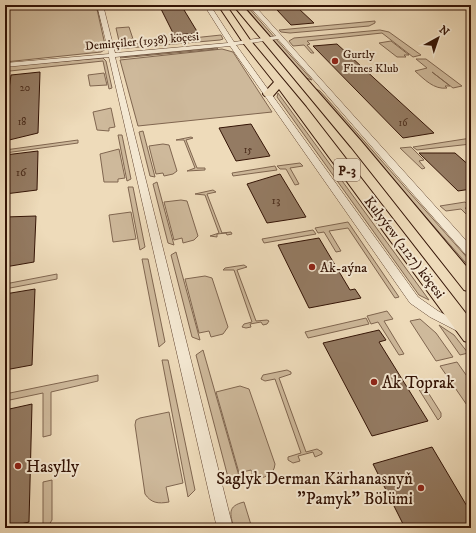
<svg xmlns="http://www.w3.org/2000/svg" width="476" height="533" font-family="'IM FELL DW Pica',serif">
  <style>
    .green { fill: #ceb99b; stroke: #806650 }
    .building { fill: #947b63; stroke: #331305 }
    .lines { fill: none; stroke-linecap: round; stroke-linejoin: round }
    .minor-casing { stroke: #624532; stroke-width: 1 }
    .trunk-casing { stroke: #331305; stroke-width: 2 }
    .minor { fill: #f4e8d2; fill-rule: evenodd }
    .trunk { fill: #eedbba; fill-rule: evenodd }
    .poi-dot { fill: #8f2418; stroke: #f4e8d2; stroke-width: 1.5 }
    .labels { text-anchor: middle; stroke-width: 4; stroke-linejoin: round; paint-order: stroke }
    .far-number-label { font-size: 10px; fill: #4b2d1c }
    .far-street-label { font-size: 12px; fill: #331305; stroke: #f4e8d2 }
    .far-poi-label { font-size: 12px; fill: #331305; stroke: #f4e8d2; text-anchor: start }
    .number-label { font-size: 12px; fill: #4b2d1c }
    .shield { fill: #f4e8d2; stroke: #6d5342; stroke-width: 1 }
    .shield-label { font-size: 13px; font-weight: bold; fill: #331305 }
    .street-label { font-size: 14px; fill: #331305; stroke: #f4e8d2 }
    .poi-label { font-size: 14px; fill: #331305; stroke: #f4e8d2; text-anchor: start }
    .near-poi-label { font-size: 17px; fill: #331305; stroke: #f4e8d2; text-anchor: start }
  </style>
  <rect width="100%" height="100%" fill="#eedbba"/>
  <filter id="stains"><feTurbulence type="fractalNoise" baseFrequency=".005" numOctaves="4"/><feColorMatrix values="0 0 0 0 .2 0 0 0 0 .09 0 0 0 0 .02 0 0 0 .5 -.17"/></filter>
  <radialGradient id="worn" r=".72"><stop offset=".6" stop-color="#630" stop-opacity="0"/><stop offset="1" stop-color="#630" stop-opacity=".3"/></radialGradient>
  <g class="green">
    <path d="M5,5H96L106,49L101,52L5,62Z"/>
    <path d="M247,6L312,80L306,78L245,7Z"/>
    <path d="M375,21V23L369,26L290,33L281,32L279,30Z"/>
    <path d="M129,27L133,39L119,41L116,28Z"/>
    <path d="M380,30L389,32L421,55L413,57L382,33L307,41L310,44L307,45L314,53H311L304,45L293,46L289,41L294,38Z"/>
    <path d="M221,35L223,39L220,40L117,49V46Z"/>
    <path d="M391,41L409,55H404L406,57H397L379,43Z"/>
    <path d="M217,48L218,49L120,58L121,57Z"/>
    <path d="M222,49L233,52L272,112L138,126L120,60Z"/>
    <path d="M103,58L106,61L112,88L109,89L103,61L10,71L5,75V66Z"/>
    <path d="M416,59H426L462,86L453,88L432,72L450,86H445L447,88C434,90 424,79 415,71L427,68Z"/>
    <path d="M104,73L107,85L90,86L88,75Z"/>
    <path d="M314,88L320,91L471,262V269Z"/>
    <path d="M278,93L429,300L419,295L277,97Z"/>
    <path d="M111,108L115,127L109,128V131L97,130L93,112Z"/>
    <path d="M143,131L155,177L150,176L139,132Z"/>
    <path d="M118,135H122L131,179L127,181Z"/>
    <path d="M191,137L193,138L186,140L197,168H205V170L187,171L195,168L184,140H176Z"/>
    <path d="M471,138V144L417,150L413,147Z"/>
    <path d="M78,140V143L5,153V150Z"/>
    <path d="M163,144L169,145L177,171L173,174L164,176L163,173L156,174L149,146Z"/>
    <path d="M411,147L424,160L419,161L425,168L422,169L400,148Z"/>
    <path d="M119,149L125,178L118,179V182H104L100,154Z"/>
    <path d="M300,163L303,166L290,168L299,184L295,185L286,169H280L277,166Z"/>
    <path d="M275,166L277,170L233,176L232,173Z"/>
    <path d="M157,182L174,245L168,243L153,184Z"/>
    <path d="M128,187H133L145,247L140,250Z"/>
    <path d="M213,190L216,192L207,194L222,233L231,232L232,234L227,235L226,233L217,234V237L210,236L219,233L205,195L195,194Z"/>
    <path d="M181,200L187,201L198,236L194,240L183,243L182,238L174,240L164,202Z"/>
    <path d="M465,202L471,207L465,208L471,214V219L461,209L446,211L440,206Z"/>
    <path d="M131,212L136,239L113,242L109,215Z"/>
    <path d="M348,222L399,297L395,298L348,228L329,231L341,251L336,252L324,232L318,233L315,228Z"/>
    <path d="M313,230L316,234L264,243L262,239Z"/>
    <path d="M176,252L200,340L192,337L171,255Z"/>
    <path d="M142,259H148L165,342L159,347Z"/>
    <path d="M244,265L247,267L237,270L256,321L267,320L269,321L267,324L263,325L261,322L250,324L251,327L246,328L242,327L244,324L252,322L234,270H223L225,268Z"/>
    <path d="M57,274V279L5,289V284Z"/>
    <path d="M205,276L212,278L228,327L223,334L211,337L209,331L199,333L185,279Z"/>
    <path d="M387,311L393,319L384,321L404,354L399,355L378,322L371,324L367,316Z"/>
    <path d="M366,318L369,324L308,338L305,332Z"/>
    <path d="M420,319L436,333L453,357L436,361L410,321Z"/>
    <path d="M439,325L454,335L468,353L460,355Z"/>
    <path d="M203,350L241,483L229,481L196,355Z"/>
    <path d="M162,360H168L195,490L188,497Z"/>
    <path d="M457,362L471,382V411L440,366Z"/>
    <path d="M287,370L291,372V374L279,378L306,452L317,449L322,452V454L315,457L313,452L298,456L300,461L293,463L288,460V457L301,453L275,379L265,381L261,379L263,375Z"/>
    <path d="M98,375V381L51,392V435L43,437V393L5,401V394Z"/>
    <path d="M240,386L249,389L275,464C274,476 264,477 254,480L251,470L239,473L216,392Z"/>
    <path d="M424,386L441,413V417L438,420L418,388Z"/>
    <path d="M169,412L183,483L166,487L169,502C158,504 151,503 145,494L135,425L136,420L140,418Z"/>
    <path d="M52,480V520L47,528H43V482Z"/>
    <path d="M244,502L252,528H234C230,514 227,506 244,502Z"/>
  </g>
  <g class="building">
    <path d="M159,5H181L198,33L174,35Z"/>
    <path d="M298,8L314,23L291,25L277,10Z"/>
    <path d="M337,44L387,90L434,133L403,138L313,46Z"/>
    <path d="M40,72L38,133L5,141V118L11,75Z"/>
    <path d="M251,124L270,156L236,161L219,128Z"/>
    <path d="M38,151L37,190L5,194V155Z"/>
    <path d="M419,153H455L471,167V189L458,191Z"/>
    <path d="M280,174L306,217L267,223L247,184Z"/>
    <path d="M36,216L34,262L5,267V217Z"/>
    <path d="M319,238L350,290L355,289L361,298L309,308L278,245Z"/>
    <path d="M35,289L32,365L5,370V294Z"/>
    <path d="M379,330L386,340L379,342L428,421L372,436L323,343Z"/>
    <path d="M32,404L29,522L5,528V410Z"/>
    <path d="M432,447L471,513V528H405L373,464Z"/>
  </g>
  <g class="lines">
    <g class="minor-casing">
      <path id="minor" d="M97,5H103L115,53L228,43L204,5H210L234,42L276,36L248,5H254L471,246V257L467,256L278,39L236,45L418,297L438,311L467,326L469,329L467,332L463,334L459,332L430,317L410,303L230,46L115,57L233,528H217L109,57L5,67V63L109,54Z"/>
    </g>
    <g class="trunk-casing">
      <g id="trunk">
        <path d="M218,5H226L250,40L306,107L471,320V343L464,341L279,89L273,96H265L263,94L274,82L244,44Z"/>
        <path d="M233,5H242L361,141L471,272V292L464,290L351,147Z"/>
      </g>
    </g>
    <use href="#minor" class="minor"/>
    <use href="#trunk" class="trunk"/>
  </g>
  <g class="poi-dot">
    <circle cx="335" cy="61" r="4"/>
    <circle cx="312" cy="267" r="4"/>
    <circle cx="374" cy="382" r="4"/>
    <circle cx="18" cy="466" r="4"/>
    <circle cx="421" cy="488" r="4"/>
  </g>
  <g class="labels">
    <g class="far-number-label">
      <text x="25" y="91">20</text>
      <text x="22" y="125">18</text>
      <text x="403" y="126">16</text>
      <text x="248" y="153">15</text>
    </g>
    <g class="far-street-label">
      <text transform="translate(142 41) rotate(-5)" y="4">Demirçiler (1938) köçesi</text>
    </g>
    <g class="far-poi-label">
      <text x="343" y="58">Gurtly<tspan x="343" dy="14">Fitnes Klub</tspan></text>
    </g>
    <g class="number-label">
      <text x="21" y="176">16</text>
      <text x="276" y="204">13</text>
    </g>
    <rect class="shield" x="334" y="159" width="26" height="22" rx="3"/>
    <g class="shield-label">
      <text x="347" y="175">P-3</text>
    </g>
    <g class="street-label">
      <text transform="translate(405 247) rotate(53)" y="5">Kulyýew (2127) köçesi</text>
    </g>
    <g class="poi-label">
      <text x="320" y="272">Ak-aýna</text>
    </g>
    <g class="near-poi-label">
      <text x="382" y="388">Ak Toprak</text>
      <text x="26" y="472">Hasylly</text>
      <text x="413" y="484" text-anchor="end">Saglyk Derman Kärhanasnyň<tspan x="413" dy="20">"Pamyk" Bölümi</tspan></text>
    </g>
  </g>
  <rect width="476" height="533" fill="none" stroke="#eedbba" stroke-width="20"/>
  <rect x="6" y="6" width="464" height="521" fill="none" stroke="#331305" stroke-width="2"/>
  <rect x="10" y="10" width="456" height="513" fill="none" stroke="#331305"/>
  <g transform="translate(438 38) rotate(40)" stroke="#f4e8d2" stroke-width="3" paint-order="stroke">
  <path d="M0-3L7 15L0 10L-7 15Z" fill="#331305"/>
  <text y="-6" font-size="11" font-weight="bold" text-anchor="middle" fill="#331305">N</text>
  </g>
  <rect width="100%" height="100%" filter="url(#stains)"/>
  <rect width="100%" height="100%" fill="url(#worn)"/>
</svg>
